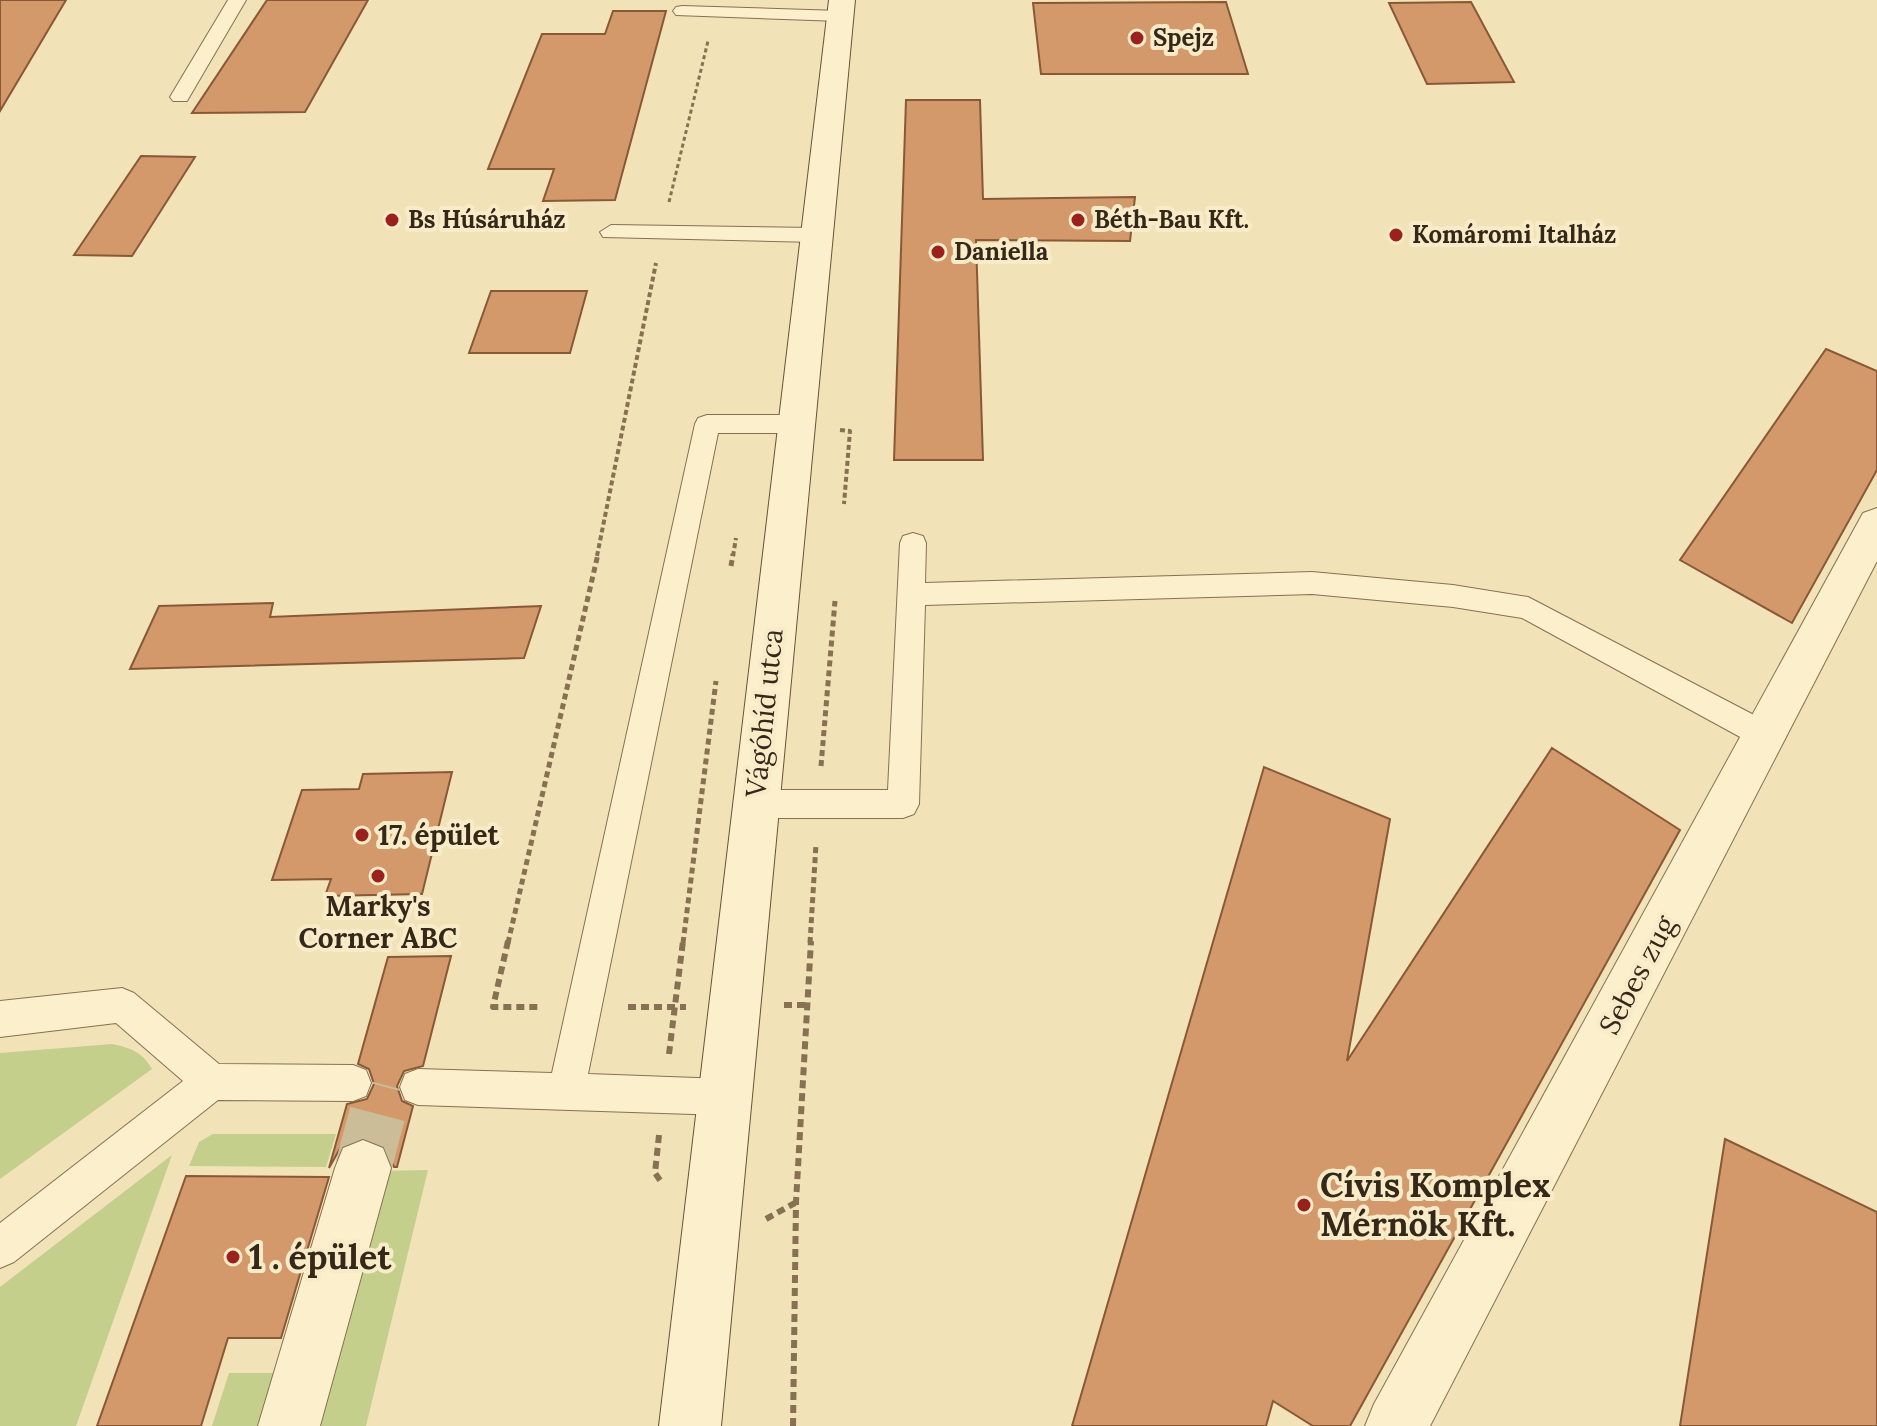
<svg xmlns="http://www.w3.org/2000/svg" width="1877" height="1426" font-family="Lora,serif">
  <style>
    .green { fill: #c5cf8c }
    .building { fill: #d3996b; stroke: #895936; stroke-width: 2 }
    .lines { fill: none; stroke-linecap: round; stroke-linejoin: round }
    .street-tunnel { stroke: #cbbd98; stroke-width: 56; stroke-dasharray: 56 28; stroke-linecap: butt }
    .lane-casing { stroke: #887052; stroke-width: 2 }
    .street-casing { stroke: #887052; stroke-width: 2 }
    .secondary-casing { stroke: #695136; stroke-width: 2 }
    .path-far3 { stroke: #887052; stroke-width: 3; stroke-dasharray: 4 3; stroke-linecap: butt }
    .path-far2 { stroke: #887052; stroke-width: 4; stroke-dasharray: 5 3; stroke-linecap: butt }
    .path-far1 { stroke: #887052; stroke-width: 5; stroke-dasharray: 6 4; stroke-linecap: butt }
    .path { stroke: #887052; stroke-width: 6; stroke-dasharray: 8 5; stroke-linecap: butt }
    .lane { fill: #fcefcc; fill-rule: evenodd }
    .street { fill: #fcefcc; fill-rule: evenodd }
    .secondary { fill: #fcefcc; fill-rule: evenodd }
    .poi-dot { fill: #9c201e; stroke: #f8ecc8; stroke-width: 3 }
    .labels { text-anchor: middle; stroke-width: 8; stroke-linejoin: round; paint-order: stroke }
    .far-poi-label { font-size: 24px; font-weight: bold; fill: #352819; stroke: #f8ecc8; text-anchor: start }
    .street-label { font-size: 28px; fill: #352819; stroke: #f8ecc8 }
    .poi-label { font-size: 28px; font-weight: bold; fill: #352819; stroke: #f8ecc8; text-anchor: start }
    .near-poi-label { font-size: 34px; font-weight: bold; fill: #352819; stroke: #f8ecc8; text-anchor: start }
  </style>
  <rect width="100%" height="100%" fill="#f1e2b8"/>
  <g class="green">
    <path d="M112,1044C131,1048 142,1052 152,1069L0,1179V1053Z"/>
    <path d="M213,1134H336L326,1167L189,1166L199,1142Z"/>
    <path d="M172,1155L76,1426H0V1287Z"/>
    <path d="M428,1170L366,1426H308L378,1171Z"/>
    <path d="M229,1373H276L260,1426H212Z"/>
  </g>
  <g class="building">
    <path d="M0,0H66L0,111Z"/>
    <path d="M267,0H368L305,112L192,113Z"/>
    <path d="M1226,2L1248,74H1041L1033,3Z"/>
    <path d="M1471,2L1514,82L1427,84L1389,3Z"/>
    <path d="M613,11H666L615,200L543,201L554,169H488L542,34H605Z"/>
    <path d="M906,100H980L983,199L1135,197L1130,241L976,240L983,460H894Z"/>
    <path d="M141,156L195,157L132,256L74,255Z"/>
    <path d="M491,291H587L570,353H469Z"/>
    <path d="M1826,349L1877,371V470L1792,623L1680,560Z"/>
    <path d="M273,603L270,617L541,606L524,658L130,669L159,606Z"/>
    <path d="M1552,748L1680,830L1350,1426H1313L1273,1401L1266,1426H1072L1264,767L1390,819L1347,1061Z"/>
    <path d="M452,772L422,894L325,896L331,879L272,880L302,790L359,789L363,774Z"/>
    <path d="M451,956L423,1066L404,1071L397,1086L402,1101L413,1106L397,1167H394L384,1145L362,1137L342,1145L329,1168L347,1104L367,1099L374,1084L369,1069L358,1064L388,957Z"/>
    <path d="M1725,1139L1877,1212V1426H1680Z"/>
    <path d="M186,1176L329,1177L281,1338H228L201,1426H97Z"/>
  </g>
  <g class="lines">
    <path class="street-tunnel" d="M363,1168L385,1085"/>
    <g class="lane-casing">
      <g id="lane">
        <path d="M228,0H246L187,101H173L170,97Z"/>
        <path d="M682,6L840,11L849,16L840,21L676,15L673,11L676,7Z"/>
        <path d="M611,225L816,228L827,235L816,242L603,237L600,232Z"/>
        <path d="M707,415H796L805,418L808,424L805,430L796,433H718L588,1074L724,1079L737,1084L742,1097L737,1110L724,1115L418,1105L405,1100L400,1087L405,1074L418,1069L552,1073L695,424L698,418Z"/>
        <path d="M913,533L923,536L926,543L925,583L1312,572L1453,585L1528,597L1775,726L1779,735L1775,744L1764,748L1753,744L1522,618L1453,607L1312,594L925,605L919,804L914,814L903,818H755L744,814L739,804L744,794L755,790H888L900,543L903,536Z"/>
        <path d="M122,988L134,993L219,1064L353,1065L366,1070L371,1083L366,1096L353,1101L218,1100L14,1262L0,1268V1223L183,1081L116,1023L0,1037V1001Z"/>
      </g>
    </g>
    <g class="street-casing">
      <g id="street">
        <path d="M1877,508V561L1430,1426H1365L1374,1404L1863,513Z"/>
        <path d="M363,1140L383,1148L391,1168L320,1426H258L335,1168L343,1148Z"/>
      </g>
    </g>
    <g class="secondary-casing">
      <path id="secondary" d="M829,0H855L721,1426H659Z"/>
    </g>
    <path class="path-far3" d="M669,202L708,41"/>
    <g class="path-far2">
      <path d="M840,430L850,431L844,504"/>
      <path d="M597,556L656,263"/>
      <path d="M733,556L736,538"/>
    </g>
    <g class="path-far1">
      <path d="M731,566L733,554"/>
      <path d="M821,766L835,601"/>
      <path d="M508,943L598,554"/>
      <path d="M683,943L716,681"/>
      <path d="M810,943L816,844"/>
    </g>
    <g class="path">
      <path d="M508,941L493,1007H542"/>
      <path d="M784,1005H807"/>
      <path d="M628,1007H686"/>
      <path d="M669,1054L683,941"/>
      <path d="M659,1135L655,1173L662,1183"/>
      <path d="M766,1219L795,1203"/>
      <path d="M793,1426L796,1202L811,941"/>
    </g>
    <use href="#lane" class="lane"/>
    <use href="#street" class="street"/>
    <use href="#secondary" class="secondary"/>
  </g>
  <g class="poi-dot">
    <circle cx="1137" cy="38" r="8"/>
    <circle cx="392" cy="220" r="8"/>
    <circle cx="1078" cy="220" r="8"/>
    <circle cx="1396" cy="235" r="8"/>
    <circle cx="938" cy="252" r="8"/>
    <circle cx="362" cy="835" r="8"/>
    <circle cx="378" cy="876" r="8"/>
    <circle cx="1304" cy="1205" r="8"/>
    <circle cx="233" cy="1257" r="8"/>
  </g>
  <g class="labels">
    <g class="far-poi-label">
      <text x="1153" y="46">Spejz</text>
      <text x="408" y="228">Bs Húsáruház</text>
      <text x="1094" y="228">Béth-Bau Kft.</text>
      <text x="1412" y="243">Komáromi Italház</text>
      <text x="954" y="260">Daniella</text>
    </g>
    <g class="street-label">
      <text transform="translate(764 713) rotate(-84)" y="10">Vágóhíd utca</text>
      <text transform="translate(1637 975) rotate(-62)" y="10">Sebes zug</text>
    </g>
    <g class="poi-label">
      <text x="378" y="845">17. épület</text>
      <text x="378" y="916" text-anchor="middle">Marky's<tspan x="378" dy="32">Corner ABC</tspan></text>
    </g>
    <g class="near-poi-label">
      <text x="1320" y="1197">Cívis Komplex<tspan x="1320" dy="39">Mérnök Kft.</tspan></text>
      <text x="249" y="1269">1 . épület</text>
    </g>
  </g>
</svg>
